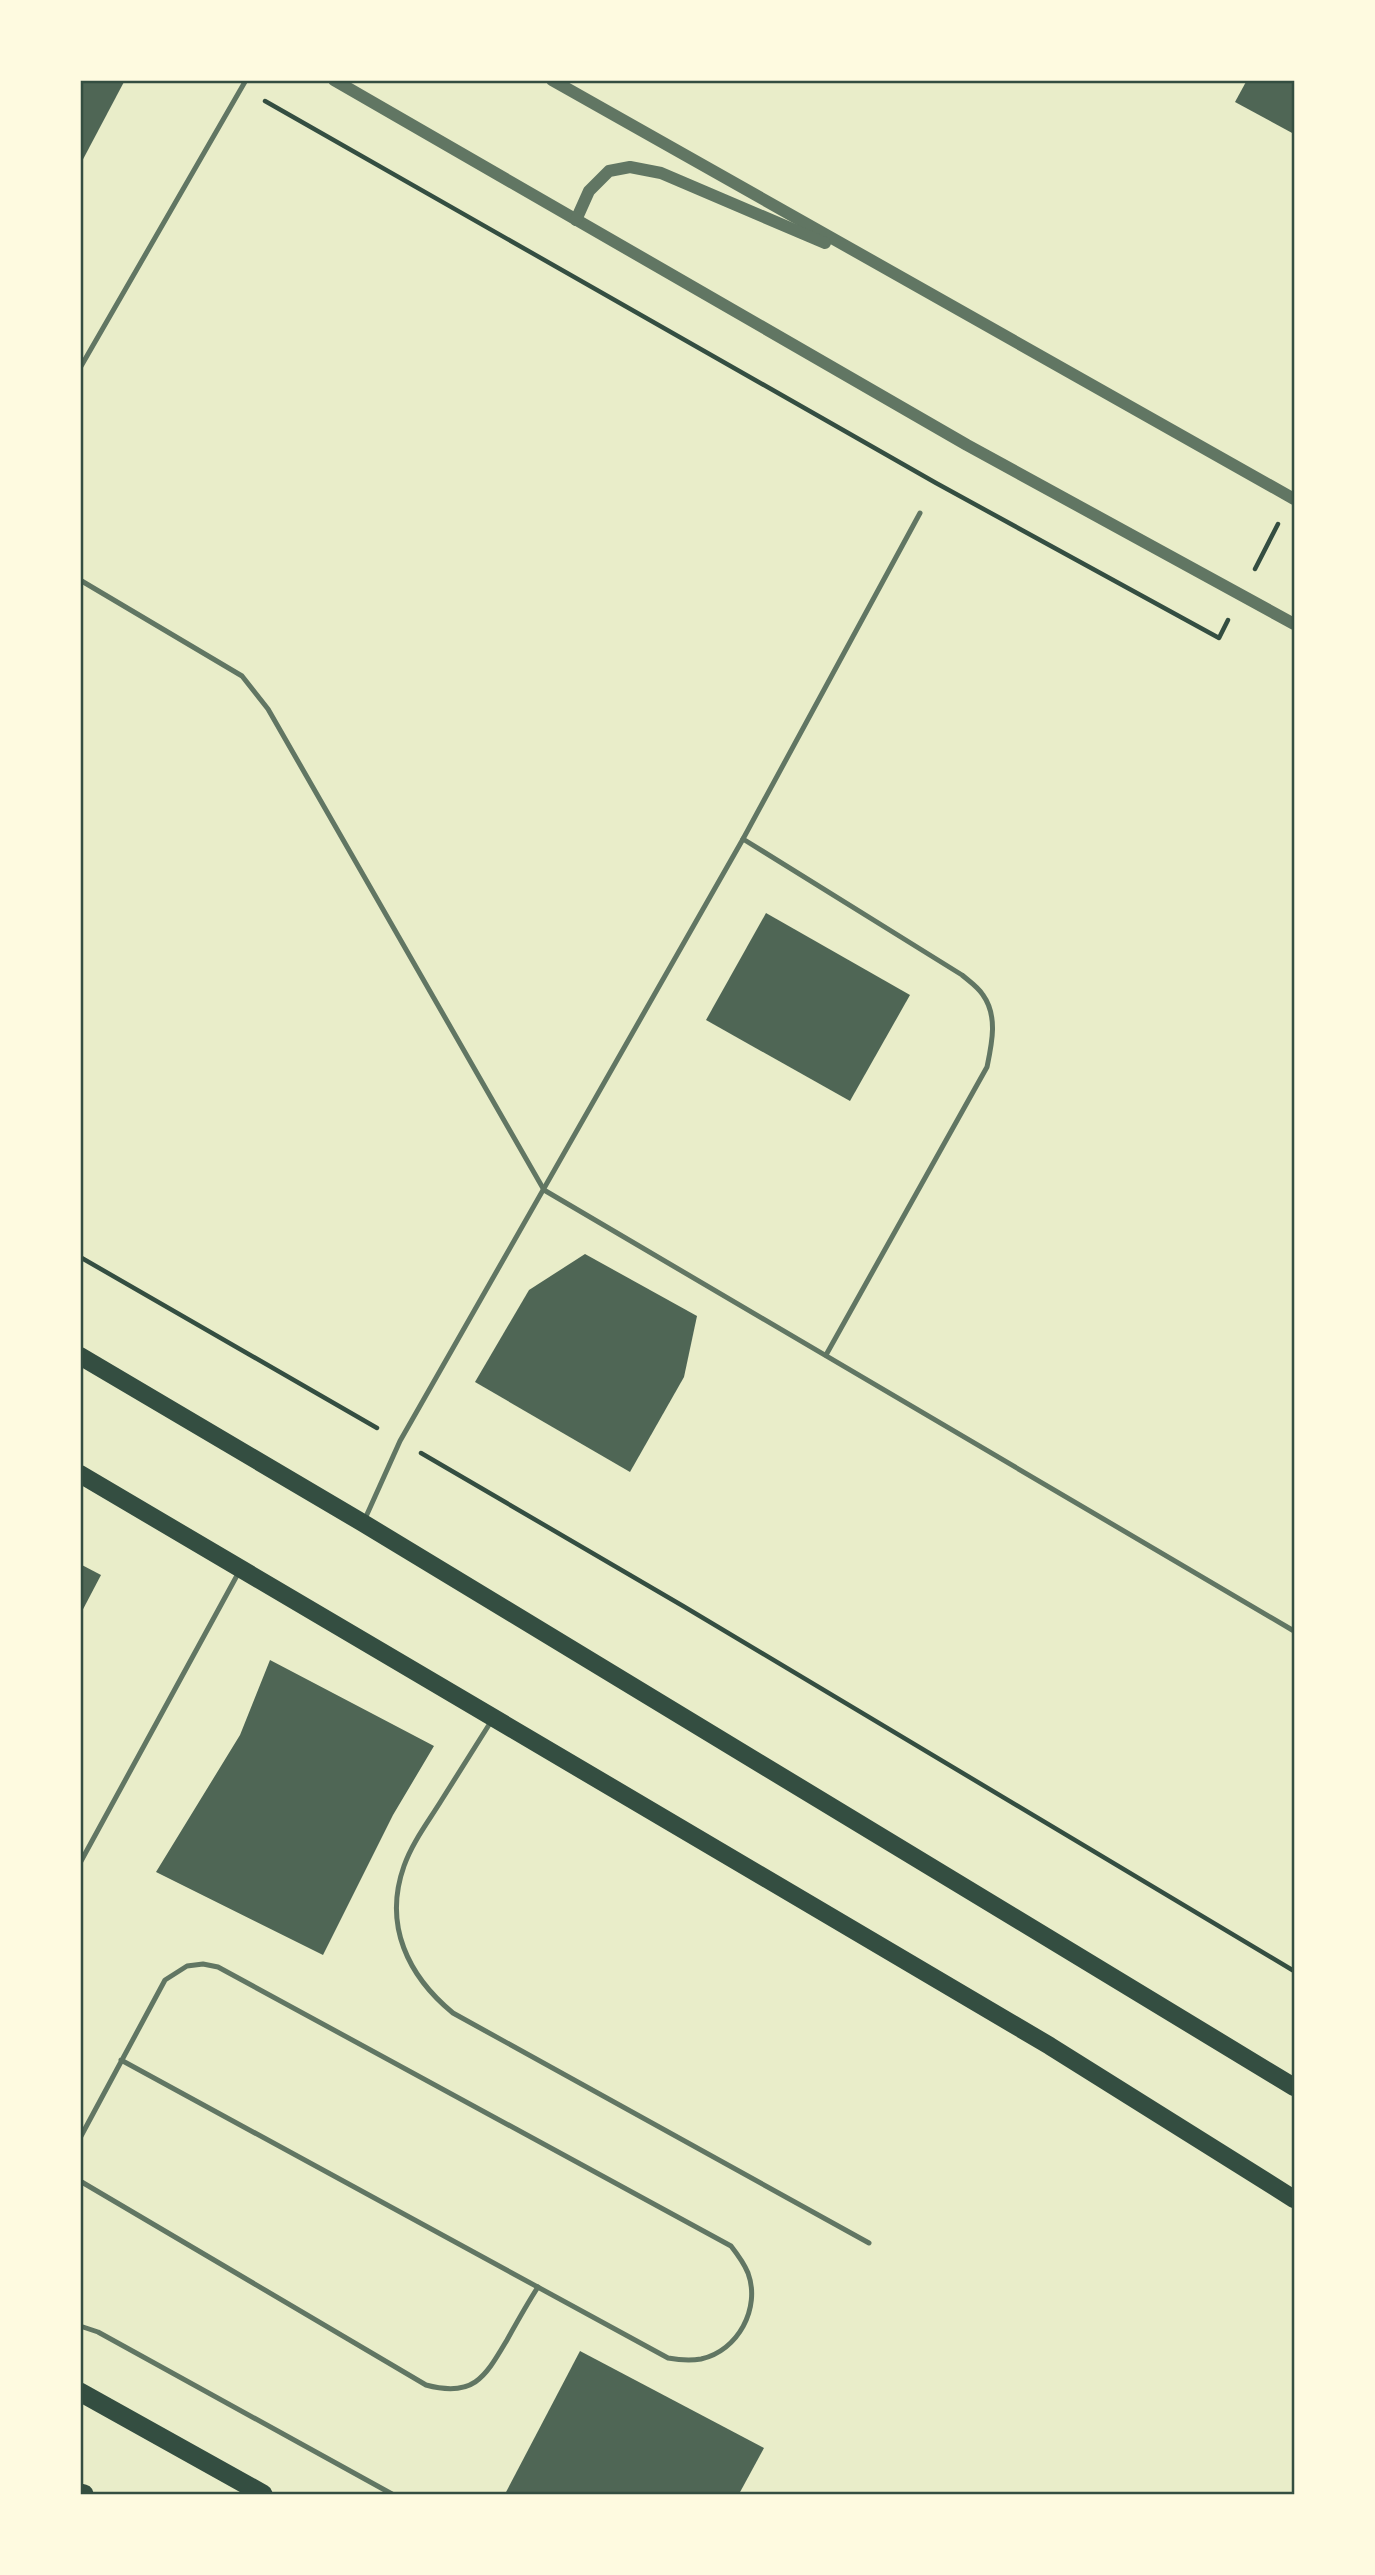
<svg xmlns="http://www.w3.org/2000/svg" width="1375" height="2575" font-family="Montserrat,sans-serif">
  <style>
    .building { fill: #4f6655 }
    .lines { fill: none; stroke-linecap: round; stroke-linejoin: round }
    .path { stroke: #344e41; stroke-width: 4.5 }
    .service { stroke: #617663; stroke-width: 5 }
    .tertiary { stroke: #617663; stroke-width: 12 }
    .primary { stroke: #344e41; stroke-width: 18 }
    .trunk { stroke: #344e41; stroke-width: 19 }
    .neatline { fill: none; stroke: #344e41; stroke-width: 2.5 }
  </style>
  <rect width="100%" height="100%" fill="#e9edc9"/>
  <g class="building">
    <path d="M80,80H125L80,165Z"/>
    <path d="M1247,80H1294V134L1235,102Z"/>
    <path d="M766,913L910,995L850,1101L706,1020Z"/>
    <path d="M585,1254L697,1316L684,1377L630,1472L475,1382L529,1290Z"/>
    <path d="M80,1564L101,1575L80,1615Z"/>
    <path d="M270,1660L434,1746L393,1815L323,1955L156,1872L240,1735Z"/>
    <path d="M580,2351L764,2448L739,2494H505Z"/>
  </g>
  <g class="lines">
    <g class="path">
      <path d="M265,101L936,483L1219,638L1228,620"/>
      <path d="M1255,569L1278,524"/>
      <path d="M80,1257L377,1428"/>
      <path d="M421,1453L683,1606L1294,1971"/>
    </g>
    <g class="service">
      <path d="M80,368L246,80"/>
      <path d="M80,580L242,676L268,709L544,1190L1294,1631"/>
      <path d="M743,839L962,975C969,981 978,987 983,995C998,1016 992,1043 987,1067L826,1355"/>
      <path d="M364,1521L400,1441L743,839L920,513"/>
      <path d="M492,1720C475,1747 458,1774 441,1801C428,1822 412,1843 404,1866C383,1925 408,1976 453,2013L869,2243"/>
      <path d="M80,1863L240,1570"/>
      <path d="M80,2138L165,1980L187,1966L203,1964L218,1967L731,2246C738,2255 744,2263 748,2273C761,2308 738,2351 701,2359C690,2361 679,2360 668,2358L121,2060"/>
      <path d="M80,2181L426,2385C474,2398 485,2377 507,2340C517,2322 527,2304 538,2287"/>
      <path d="M80,2326L98,2332L392,2494"/>
    </g>
    <g class="tertiary">
      <path d="M334,80L967,445L1294,624"/>
      <path d="M552,80L1294,499"/>
      <path d="M576,220L589,191L609,171L630,167L661,173L825,243"/>
    </g>
    <g class="primary">
      <path d="M80,1356L363,1523L1294,2087"/>
      <path d="M80,1474L1050,2046L1294,2199"/>
    </g>
    <g class="trunk">
      <path d="M80,2392L263,2494"/>
      <path d="M80,2493L84,2494"/>
    </g>
  </g>
  <rect width="1375" height="2575" fill="none" stroke="#fefae0" stroke-width="164"/>
  <rect x="82" y="82" width="1211" height="2411" class="neatline"/>
</svg>
